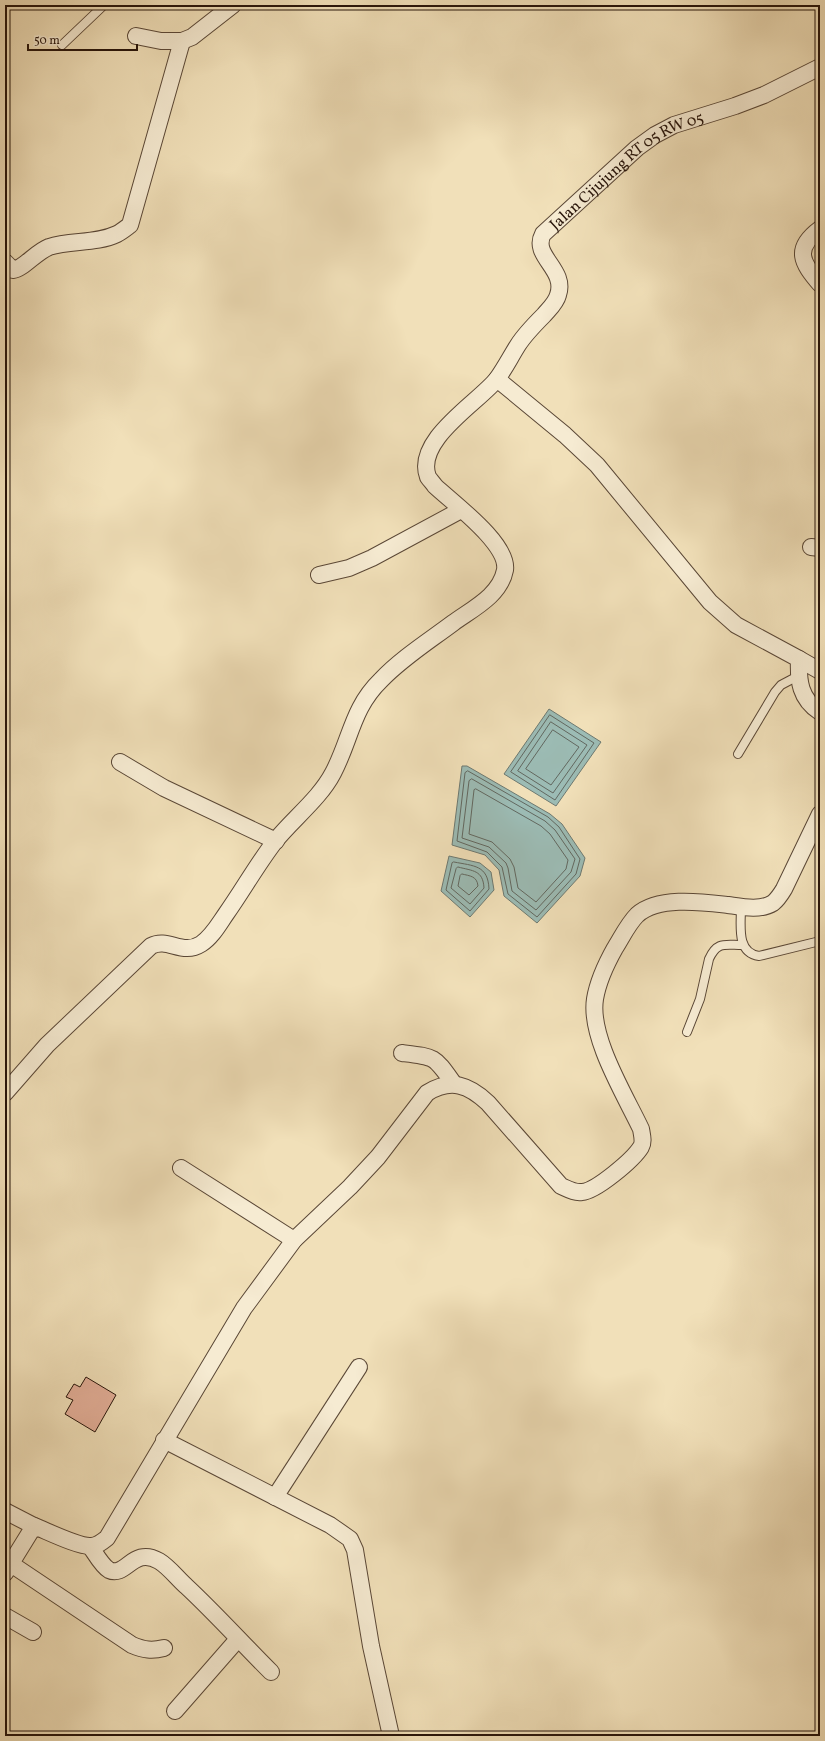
<svg xmlns="http://www.w3.org/2000/svg" width="825" height="1741" font-family="Vollkorn,serif">
  <style>
    .water { fill: #9cbcb5; stroke: #6d7971 }
    .lines { fill: none; stroke-linecap: round; stroke-linejoin: round }
    .shore { stroke: #626860; stroke-width: 1 }
    .building { fill: #e4af99; stroke: #27140a }
    .lane-casing { stroke: #5a4736; stroke-width: 10 }
    .street-casing { stroke: #5a4736; stroke-width: 18 }
    .lane { stroke: #f6ebd2; stroke-width: 8 }
    .street { stroke: #f6ebd2; stroke-width: 16 }
    .labels { text-anchor: middle; stroke-width: 4; stroke-linejoin: round; paint-order: stroke }
    .street-label { font-size: 16px; fill: #27140a; stroke: #f6ebd2 }
  </style>
  <rect width="100%" height="100%" fill="#f1e0b9"/>
  <filter id="stains"><feTurbulence type="fractalNoise" baseFrequency=".005" numOctaves="4"/><feColorMatrix values="0 0 0 0 .2 0 0 0 0 .09 0 0 0 0 .02 0 0 0 .5 -.17"/></filter>
  <radialGradient id="worn" r=".72"><stop offset=".6" stop-color="#630" stop-opacity="0"/><stop offset="1" stop-color="#630" stop-opacity=".3"/></radialGradient>
  <g class="water">
    <path d="M549,709L601,742L556,806L504,774Z"/>
    <path d="M462,766H467L550,814L562,824L585,858L580,876L537,923L504,896L499,870L485,855L452,845Z"/>
    <path d="M449,856L480,863L491,872L494,890L470,917L441,891Z"/>
  </g>
  <g class="lines">
    <g class="shore">
      <path d="M550,715L594,743L555,800L511,772Z"/>
      <path d="M551,722L587,745L553,793L518,771Z"/>
      <path d="M553,730L579,747L551,785L526,769Z"/>
      <path d="M468,771L548,817L559,827L580,859L576,874L537,917L508,894L502,867L487,852L457,841L465,773Z"/>
      <path d="M472,779L545,821L555,830L575,859L571,872L536,910L512,891L508,868L506,863L489,847L462,838L469,781Z"/>
      <path d="M476,789L541,826L550,834L568,860L566,869L536,902L518,888L514,867L510,859L492,842L469,834L474,790Z"/>
      <path d="M454,862C474,866 488,865 489,889L470,911L446,890L452,863Z"/>
      <path d="M458,867C473,871 483,870 484,888L470,904L451,888L456,869Z"/>
      <path d="M462,874C470,876 477,876 478,886L469,895L458,886L460,876Z"/>
    </g>
  </g>
  <path class="building" d="M86,1377L116,1395L95,1432L65,1414L73,1400L66,1397L74,1384L80,1387Z"/>
  <g class="lines">
    <g class="lane-casing">
      <g id="lane">
        <path d="M62,45L104,5"/>
        <path d="M738,754L775,692L781,685L798,676"/>
        <path d="M741,907C741,925 736,953 759,956L820,941"/>
        <path d="M687,1032L700,999L709,959C717,941 725,945 742,945"/>
      </g>
    </g>
    <g class="street-casing">
      <g id="street">
        <path d="M136,36L161,41H182L192,37L233,5"/>
        <path d="M820,229C793,249 802,263 820,284"/>
        <path d="M5,262L13,270C23,269 36,252 49,247C71,240 96,244 117,234C121,232 126,228 130,225L182,41"/>
        <path d="M497,379L565,435L597,465L710,602L736,625L799,659C798,681 800,699 820,712"/>
        <path d="M811,547L820,548"/>
        <path d="M319,575L349,568L372,558L461,510"/>
        <path d="M799,659L820,671"/>
        <path d="M120,762L164,788L276,841"/>
        <path d="M402,1053C436,1057 434,1056 454,1084"/>
        <path id="s1" d="M5,1093L47,1045L151,946C168,937 182,956 201,944C212,937 219,924 226,914C243,890 258,863 276,840C294,818 320,798 333,773C351,739 352,708 381,680C402,658 429,641 453,623C472,609 500,596 505,570C509,544 453,503 435,486C433,483 430,480 428,477C414,440 479,402 497,379C505,368 511,356 518,345C525,334 535,324 544,315C549,309 556,303 558,295C567,269 531,256 543,234L637,148L655,135L674,125L735,106L764,95L820,67"/>
        <path d="M181,1168L294,1240"/>
        <path d="M164,1440L330,1525L350,1539L355,1550L371,1646L391,1736"/>
        <path d="M275,1497L359,1367"/>
        <path d="M5,1511L34,1526"/>
        <path d="M90,1546C95,1553 102,1566 109,1570C126,1578 133,1546 159,1561C169,1567 177,1578 186,1586C215,1613 242,1643 271,1672"/>
        <path d="M11,1564L132,1645C144,1650 152,1651 164,1648"/>
        <path d="M5,1573L34,1526C47,1531 79,1547 91,1546C97,1546 102,1542 107,1538L244,1308L294,1240L350,1187L378,1157L427,1093C451,1078 469,1085 488,1103L561,1186C568,1189 574,1193 582,1192C596,1191 633,1160 641,1147C644,1142 642,1135 641,1129C625,1095 589,1037 595,999C598,981 606,964 615,948C622,937 628,924 637,915C658,896 702,902 728,905C742,907 760,911 773,903C778,899 781,894 784,889L820,814"/>
        <path d="M5,1616L33,1632"/>
        <path d="M175,1711L238,1639"/>
      </g>
    </g>
    <use href="#lane" class="lane"/>
    <use href="#street" class="street"/>
  </g>
  <g class="labels">
    <g class="street-label">
      <text dy="6" stroke="none"><textPath href="#s1" startOffset="1276">Jalan Cijujung RT 05 RW 05</textPath></text>
    </g>
  </g>
  <rect width="825" height="1741" fill="none" stroke="#f1e0b9" stroke-width="20"/>
  <rect x="6" y="6" width="813" height="1729" fill="none" stroke="#27140a" stroke-width="2"/>
  <rect x="10" y="10" width="805" height="1721" fill="none" stroke="#27140a"/>
  <path d="M28 44v6h109v-6" fill="none" stroke="#27140a" stroke-width="2"/>
  <text x="34" y="44" font-size="12" fill="#27140a" stroke="#f6ebd2" stroke-width="3" paint-order="stroke">50 m</text>
  <rect width="100%" height="100%" filter="url(#stains)"/>
  <rect width="100%" height="100%" fill="url(#worn)"/>
</svg>
